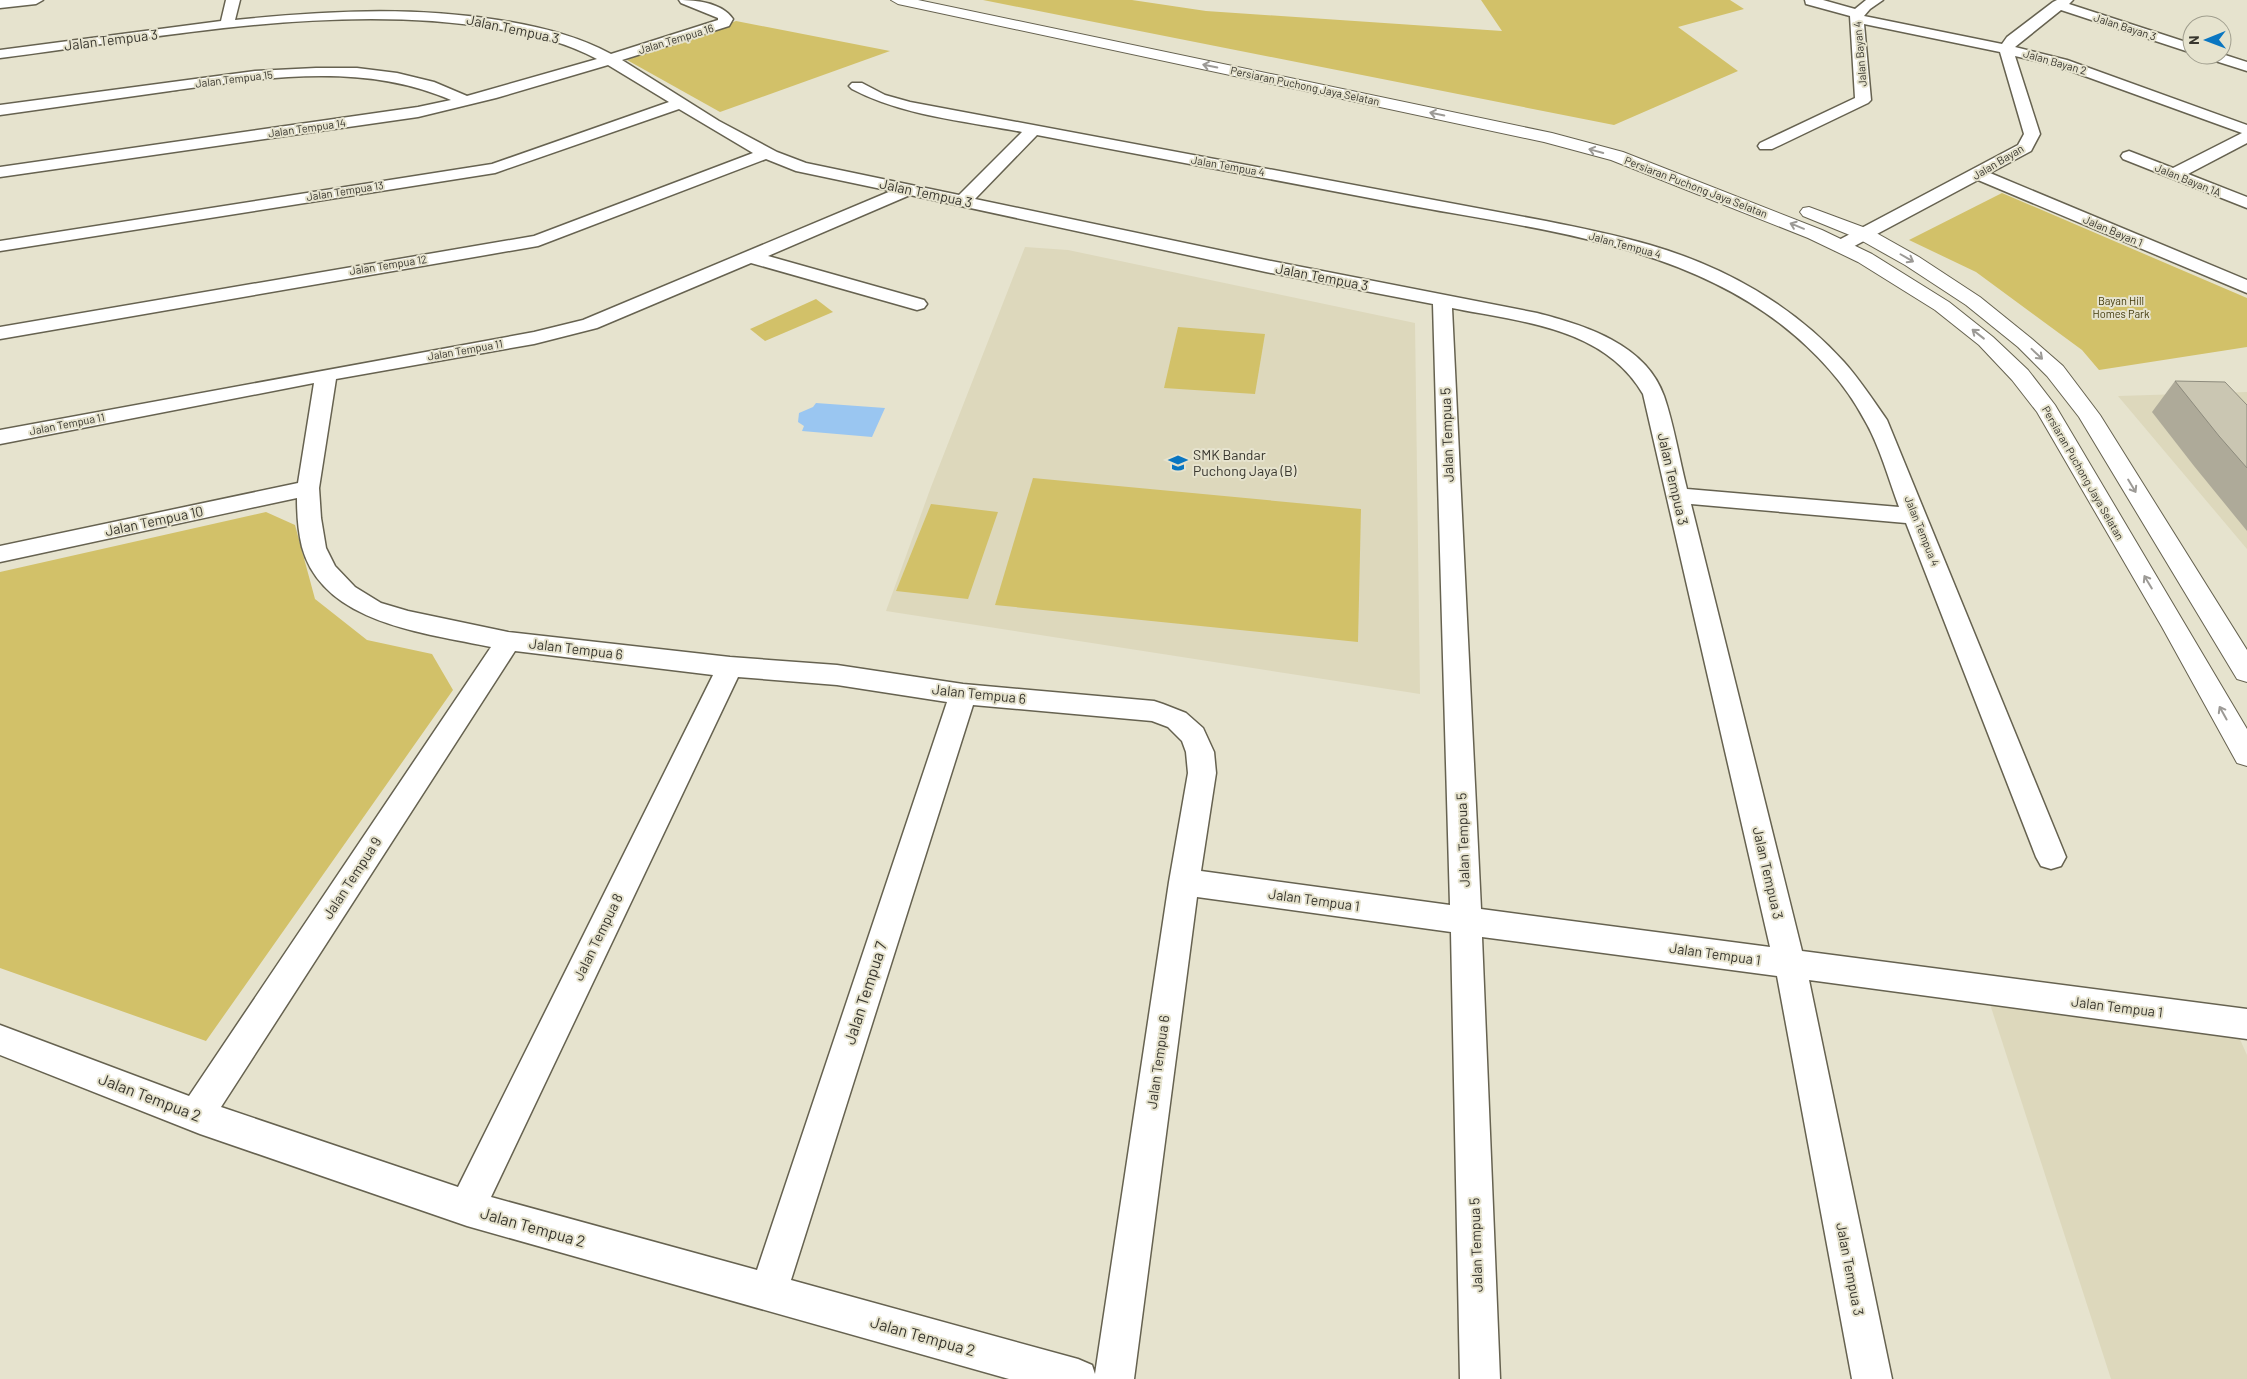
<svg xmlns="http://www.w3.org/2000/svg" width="2247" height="1379" font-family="Barlow,sans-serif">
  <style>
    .built { fill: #ddd8bc }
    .green { fill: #d2c169 }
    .water { fill: #9ac6f1 }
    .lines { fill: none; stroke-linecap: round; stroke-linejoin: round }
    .street-casing { stroke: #666250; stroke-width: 3 }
    .secondary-casing { stroke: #666250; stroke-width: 2 }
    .street { fill: #fff; fill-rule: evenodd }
    .secondary { fill: #fff; fill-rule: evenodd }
    .wall { fill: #aeaa99 }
    .building { fill: #cac6b2; stroke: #8d8b7d }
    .oneway { stroke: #9c9a96 }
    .labels { text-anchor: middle; stroke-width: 4; stroke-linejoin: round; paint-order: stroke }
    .far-street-label { font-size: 11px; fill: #38362e; stroke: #e6e3ce }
    .far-park-label { font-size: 11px; fill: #433b0d; stroke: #e6e3ce }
    .street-label { font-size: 14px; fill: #38362e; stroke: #e6e3ce }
    .poi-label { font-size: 14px; fill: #38362e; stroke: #e6e3ce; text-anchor: start }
    .near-street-label { font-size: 16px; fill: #38362e; stroke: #e6e3ce }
  </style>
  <rect width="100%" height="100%" fill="#e6e3ce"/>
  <g class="built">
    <path d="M1025,247L1068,250L1415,323L1420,694L886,611L931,487Z"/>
    <path d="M2247,392V549L2118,396Z"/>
    <path d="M1989,1001L2238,1035L2247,1055V1379H2111Z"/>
  </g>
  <g class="green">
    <path d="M983,0H1132L1206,11L1502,31L1481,0H1730L1744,9L1678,27L1738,71L1614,125Z"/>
    <path d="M736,21L890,51L720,112L627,60Z"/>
    <path d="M2002,193L2247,298V347L2099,370L2082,350L1976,272L1909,240Z"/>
    <path d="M816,299L833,312L765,341L750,329Z"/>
    <path d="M1178,327L1265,334L1255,394L1164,388Z"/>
    <path d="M1033,478L1361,509L1358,642L995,605Z"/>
    <path d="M931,504L998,512L968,599L896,591Z"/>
    <path d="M266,512L295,525L315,599L367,640L432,654L453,690L206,1041L0,968V572Z"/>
  </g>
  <path class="water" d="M816,403L885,408L872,437L802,431L804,426L798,422L799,413L813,407Z"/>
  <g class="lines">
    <g class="street-casing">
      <g id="street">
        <path d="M0,0H43L36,4L0,8Z"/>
        <path d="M226,0H240L235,20C323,11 410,6 498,20C537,26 575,35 611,54L718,20V18L681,3L679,0C697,0 722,3 733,19L729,26L622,60L719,121L777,152L806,163L959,195L1022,132C965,121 903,116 852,89L849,86L852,83H862L885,95L910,102L1546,221C1581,228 1616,235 1650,245C1723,266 1793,305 1844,362C1860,380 1873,400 1887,420L2066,857L2061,866L2051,869L2041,866L2036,857L1906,523L1691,504L1802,951L2247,1009V1039L1809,980L1892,1379H1852L1777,976L1482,937L1500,1379H1460L1451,932L1197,897L1134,1379H1009L467,1226L200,1134L0,1055V1025L189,1096L491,647C426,633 323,624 302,547C298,531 297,514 297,498L0,562V546L298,483L314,383L0,444V430L534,332L583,320L891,191L796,171L766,159L538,246L0,339V327L534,236L753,153L679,109L495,173L0,251V241L492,164L669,102L608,65L496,98L418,117L0,177V167L418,107L451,100C362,61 262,78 170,91C113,99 57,107 0,115V105L255,71L316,68H357L397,73L434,82L467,96L597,59C564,41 529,34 492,28C334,2 158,38 0,58V50L221,21ZM1037,135C1157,158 1276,180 1396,203C1527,228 1674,241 1782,325C1814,350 1845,383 1864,419C1879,444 1889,480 1899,507L1687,489C1679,458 1674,425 1664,396C1646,344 1584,325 1537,313L1266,260L975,199ZM910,195L1266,272L1433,304L1450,905L1201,871L1216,773L1214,752L1203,728L1186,713L1163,704L1154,701L963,684L837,665L730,657L508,632L408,611L381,603L355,587L335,566L326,548L321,518L319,488L336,379L534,344L597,328L751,263L910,308L917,310L924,308L927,304L924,300L768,256ZM1452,308C1521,322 1604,327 1643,394L1770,947L1481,909ZM515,651L713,675L458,1187L221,1107ZM738,677L837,685L947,702L757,1270L491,1197ZM973,705L1152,721L1168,727L1182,741L1186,752L1188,773L1169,882L1095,1374L1092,1365L1078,1359L791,1280Z"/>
        <path d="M1805,0H1823L1855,9L1866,0H1883L1870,9L1864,16L2002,44L2007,37L2053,2L2057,0H2073L2069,4L2192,44V53L2061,10L2015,47L2067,60L2247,125V143L2188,174L2247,197V208L2123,159L2121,156L2123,153L2129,151L2173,168L2242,133L2057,66L2015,56L2040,134L2031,151L1990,173L2247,280V293L1978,180L1847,250L1841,251L1835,250L1832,246L1835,242L2018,145L2024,134L2000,52L1864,24L1871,100L1868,103L1772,149H1760L1758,146L1760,143L1855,98L1850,16L1806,4Z"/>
        <path d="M2222,54L2247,62V71L2206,58L2204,55Z"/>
      </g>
    </g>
    <g class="secondary-casing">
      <g id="secondary">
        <path d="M891,0H918L1552,133L1623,152L1822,230L1872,254L1949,302L1993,337L2028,370L2055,405L2247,729V766L2237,763L2162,627L2037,412L2012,380L1979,345L1935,310L1858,262L1808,238L1611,160L1544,142L898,4Z"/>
        <path d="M1809,207L1871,230L1919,257L1980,297L2032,339L2063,366L2100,415L2247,650V682L2237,679L2079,417L2047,376L2018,347L1966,305L1905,265L1857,238L1803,216L1800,212L1803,208Z"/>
      </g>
    </g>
    <use href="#street" class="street"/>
    <use href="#secondary" class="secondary"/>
  </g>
  <path class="wall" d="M2175,381L2247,405V531L2194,466L2152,412Z"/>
  <path class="building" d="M2175,381L2225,382L2247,405V468L2219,436Z"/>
  <defs><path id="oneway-shaft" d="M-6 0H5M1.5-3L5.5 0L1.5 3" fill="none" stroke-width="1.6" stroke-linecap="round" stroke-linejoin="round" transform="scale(1.25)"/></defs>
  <g class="oneway">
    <use href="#oneway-shaft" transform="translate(1210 66) rotate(-168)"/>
    <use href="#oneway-shaft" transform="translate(1437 114) rotate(-168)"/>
    <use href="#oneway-shaft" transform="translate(1596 151) rotate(-165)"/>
    <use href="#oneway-shaft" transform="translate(1797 226) rotate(-158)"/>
    <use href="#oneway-shaft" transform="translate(1907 258) rotate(30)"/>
    <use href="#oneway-shaft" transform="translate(1978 334) rotate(-142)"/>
    <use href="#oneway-shaft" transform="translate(2037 354) rotate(43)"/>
    <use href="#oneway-shaft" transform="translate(2132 486) rotate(59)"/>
    <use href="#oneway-shaft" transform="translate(2148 582) rotate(-121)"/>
    <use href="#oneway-shaft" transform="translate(2223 713) rotate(-119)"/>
  </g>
  <defs>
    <g id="school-bare" transform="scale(1.5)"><path d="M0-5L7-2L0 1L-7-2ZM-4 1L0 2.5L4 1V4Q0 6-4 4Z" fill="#0a76c1" stroke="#e6e3ce" stroke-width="2.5" paint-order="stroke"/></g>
  </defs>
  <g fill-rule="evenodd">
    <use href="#school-bare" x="1178" y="463"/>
  </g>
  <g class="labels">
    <g class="far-street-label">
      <text transform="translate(2125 27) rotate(18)" y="4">Jalan Bayan 3</text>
      <text transform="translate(676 39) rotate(-17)" y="4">Jalan Tempua 16</text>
      <text transform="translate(1860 54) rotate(-95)" y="4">Jalan Bayan 4</text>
      <text transform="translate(2055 62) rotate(16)" y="4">Jalan Bayan 2</text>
      <text transform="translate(234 79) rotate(-7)" y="4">Jalan Tempua 15</text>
      <text transform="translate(1305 86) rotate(12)" y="4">Persiaran Puchong Jaya Selatan</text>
      <text transform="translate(307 128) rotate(-8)" y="4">Jalan Tempua 14</text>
      <text transform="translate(1998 162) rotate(-31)" y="4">Jalan Bayan</text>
      <text transform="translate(1228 166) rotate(10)" y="4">Jalan Tempua 4</text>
      <text transform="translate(2188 180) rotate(22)" y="4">Jalan Bayan 1A</text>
      <text transform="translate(1696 187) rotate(21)" y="4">Persiaran Puchong Jaya Selatan</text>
      <text transform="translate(345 191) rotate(-9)" y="4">Jalan Tempua 13</text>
      <text transform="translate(2113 231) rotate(23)" y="4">Jalan Bayan 1</text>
      <text transform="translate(1625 245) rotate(15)" y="4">Jalan Tempua 4</text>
      <text transform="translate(388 265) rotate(-9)" y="4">Jalan Tempua 12</text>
      <text transform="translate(465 350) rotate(-10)" y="4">Jalan Tempua 11</text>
      <text transform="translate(67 424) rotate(-11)" y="4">Jalan Tempua 11</text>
      <text transform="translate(2083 473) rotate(60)" y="4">Persiaran Puchong Jaya Selatan</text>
      <text transform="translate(1922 531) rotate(68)" y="4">Jalan Tempua 4</text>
    </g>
    <g class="far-park-label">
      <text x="2121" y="305">Bayan Hill<tspan x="2121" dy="13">Homes Park</tspan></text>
    </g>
    <g class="street-label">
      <text transform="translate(513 29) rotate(12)" y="5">Jalan Tempua 3</text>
      <text transform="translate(111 40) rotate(-7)" y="5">Jalan Tempua 3</text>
      <text transform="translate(926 193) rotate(12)" y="5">Jalan Tempua 3</text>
      <text transform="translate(1322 277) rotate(11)" y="5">Jalan Tempua 3</text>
      <text transform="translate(1447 435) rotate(-92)" y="5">Jalan Tempua 5</text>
      <text transform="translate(1673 479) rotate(77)" y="5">Jalan Tempua 3</text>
      <text transform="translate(154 521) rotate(-12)" y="5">Jalan Tempua 10</text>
      <text transform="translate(576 649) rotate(7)" y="5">Jalan Tempua 6</text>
      <text transform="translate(979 694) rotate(6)" y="5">Jalan Tempua 6</text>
      <text transform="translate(1463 840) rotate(-92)" y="5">Jalan Tempua 5</text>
      <text transform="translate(1768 873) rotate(77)" y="5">Jalan Tempua 3</text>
      <text transform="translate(352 878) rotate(-57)" y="5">Jalan Tempua 9</text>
      <text transform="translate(1314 900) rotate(8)" y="5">Jalan Tempua 1</text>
      <text transform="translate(598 937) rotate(-64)" y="5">Jalan Tempua 8</text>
      <text transform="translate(1715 954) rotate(8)" y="5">Jalan Tempua 1</text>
      <text transform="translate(2117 1007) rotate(7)" y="5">Jalan Tempua 1</text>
      <text transform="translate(1158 1062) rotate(-82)" y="5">Jalan Tempua 6</text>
      <text transform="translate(1476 1245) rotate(-92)" y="5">Jalan Tempua 5</text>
      <text transform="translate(1850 1269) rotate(79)" y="5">Jalan Tempua 3</text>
    </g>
    <g class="poi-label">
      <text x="1193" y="460">SMK Bandar<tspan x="1193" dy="16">Puchong Jaya (B)</tspan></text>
    </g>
    <g class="near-street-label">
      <text transform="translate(865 993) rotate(-72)" y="6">Jalan Tempua 7</text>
      <text transform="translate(150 1097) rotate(21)" y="6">Jalan Tempua 2</text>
      <text transform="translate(533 1227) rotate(16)" y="6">Jalan Tempua 2</text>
      <text transform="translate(923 1336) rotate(16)" y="6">Jalan Tempua 2</text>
    </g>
  </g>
  <g transform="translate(2207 40) rotate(269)"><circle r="24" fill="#e6e3ce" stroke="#a09e8e"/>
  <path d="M0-4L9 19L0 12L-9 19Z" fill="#0a76c1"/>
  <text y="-8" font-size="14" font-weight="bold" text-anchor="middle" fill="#38362e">N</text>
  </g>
</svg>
